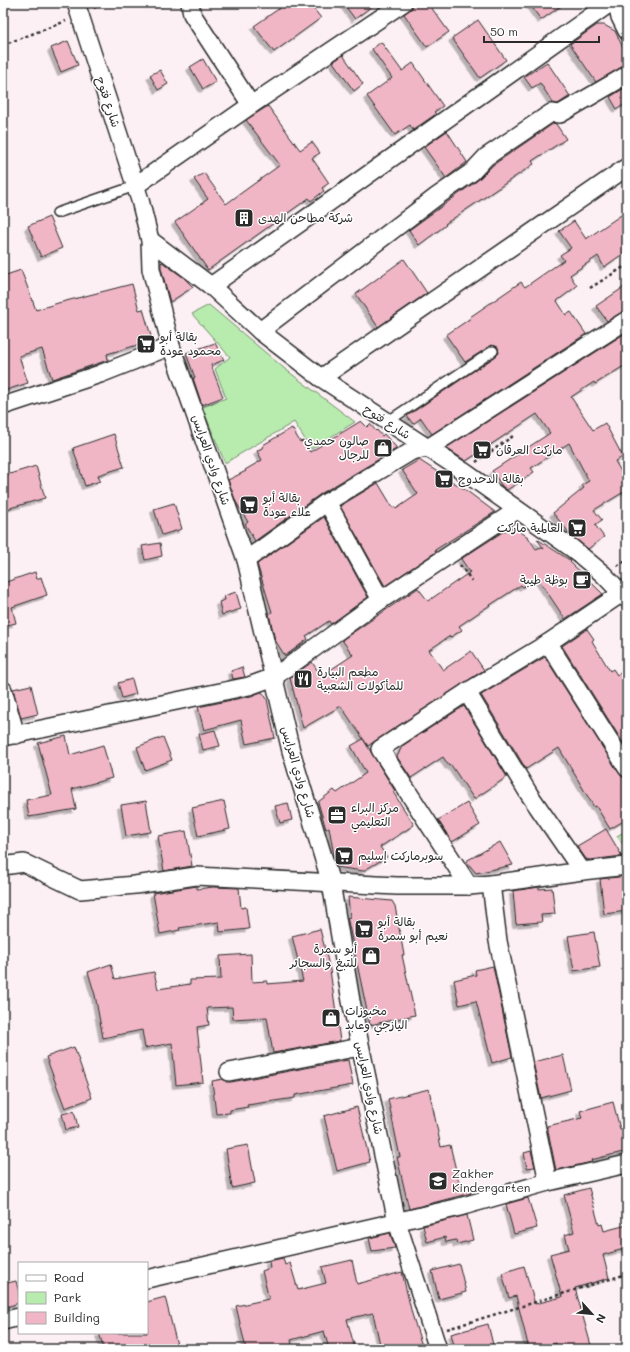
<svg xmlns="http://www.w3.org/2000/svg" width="630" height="1352" font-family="Mali,'Playpen Sans Arabic',sans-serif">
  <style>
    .green { fill: #b8ecae; stroke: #728c6c }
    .building { fill: #f0b6c6; stroke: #2b2b2b; filter: url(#shadow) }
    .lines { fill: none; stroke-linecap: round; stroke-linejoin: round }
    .service-casing { stroke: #2b2b2b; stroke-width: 12 }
    .minor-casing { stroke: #2b2b2b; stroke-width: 20 }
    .path { stroke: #2b2b2b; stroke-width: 2.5; stroke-dasharray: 3 3; stroke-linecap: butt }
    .service { stroke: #fff; stroke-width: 9 }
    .minor { stroke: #fff; stroke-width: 17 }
    .labels { text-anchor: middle; stroke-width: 3; stroke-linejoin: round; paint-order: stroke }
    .street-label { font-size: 12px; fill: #2b2b2b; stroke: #fff }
    .poi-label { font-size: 12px; fill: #2b2b2b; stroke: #fff; text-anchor: start }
  </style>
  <defs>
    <filter id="shadow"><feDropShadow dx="-3.5" dy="3.5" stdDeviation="0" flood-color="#0004"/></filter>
  </defs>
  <rect width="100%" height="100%" fill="#fcf0f4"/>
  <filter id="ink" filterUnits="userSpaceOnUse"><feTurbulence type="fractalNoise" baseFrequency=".025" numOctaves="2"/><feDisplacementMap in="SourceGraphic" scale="8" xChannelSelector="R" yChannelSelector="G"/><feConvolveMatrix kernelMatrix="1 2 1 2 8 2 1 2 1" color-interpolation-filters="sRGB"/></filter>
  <g filter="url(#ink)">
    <g class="green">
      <path d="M209,305L285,369L355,422L311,449L294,422L225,463L202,407L226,398L215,369L230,357L192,314Z"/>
      <path d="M627,830V850L617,836Z"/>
    </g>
    <g class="building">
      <path d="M287,3H309L321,18L274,52L254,26Z"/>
      <path d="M343,3H376L355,19Z"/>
      <path d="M413,3H428L449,32L427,47L404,14L412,8Z"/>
      <path d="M529,3H565L541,20Z"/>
      <path d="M478,20L506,60L480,78L452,38Z"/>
      <path d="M597,25H604L615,31L627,56V64L596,82L570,44Z"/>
      <path d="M68,41L78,65L61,72L51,48Z"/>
      <path d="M381,42L402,71L413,63L443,106L434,112L436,114L413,130L410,125L395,135L367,96L392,78L372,49Z"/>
      <path d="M343,55L363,84L354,91L333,62Z"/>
      <path d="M203,59L216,82L203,89L190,67Z"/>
      <path d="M547,62L570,96L558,104L553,103L540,83L532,88L524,77Z"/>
      <path d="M160,70L168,84L158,90L150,75Z"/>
      <path d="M626,87L627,103L617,109L610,97Z"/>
      <path d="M268,106L300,150L312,142L320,153L312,158L329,183L322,188L324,191L311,201L309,198L208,270L175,222L208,199L194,179L204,173L226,204L280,165L246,120Z"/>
      <path d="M554,123L556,124L566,139L532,161L534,164L445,224L446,225L419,245L409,230L478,180L493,165Z"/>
      <path d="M447,131L467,162L446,178L424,147Z"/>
      <path d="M627,211V251L604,267L598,256L570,275L577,286L557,301L566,315L571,312L586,334L432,434L421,418L413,424L407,416L496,356L499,353L498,347L492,345L465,362L446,335L471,318L470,317L521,282L525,287L564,260L560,255L571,248L559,231L574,221L586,239Z"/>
      <path d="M49,217L62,248L41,257L28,226Z"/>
      <path d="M404,259L427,293L378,327L356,294Z"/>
      <path d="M162,262L183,277L193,287L170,302L161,268V263Z"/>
      <path d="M21,270L36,310L58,303L132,284L139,310L143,309L151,336V341L107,354L108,360L52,379L42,349L19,356L28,383L3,391V276Z"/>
      <path d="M627,285V310L622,312L607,321L596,306Z"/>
      <path d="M627,332V364L595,384L594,382L571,397L593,430L605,423L623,457L615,461L627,482V490L594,510L602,520L595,525L604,537L588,549L571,535L553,513L584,488L582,485L589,481L569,443L531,468L534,472L507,490L502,486L492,471L550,433L537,414L466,461L446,448Z"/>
      <path d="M215,343L224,360L211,365L223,397L202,405L193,378H195L186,353Z"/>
      <path d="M361,421L367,427L370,424L376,431L377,430L382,436L384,434L396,447V449L322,493L255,541L245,524L248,522L236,502L228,480L246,471L245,470L262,460L257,451L264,447L263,445L292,428L300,442L303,441L310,452Z"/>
      <path d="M114,434L124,467L98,475L100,481L85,486L73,448Z"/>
      <path d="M419,460L467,491L495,512L435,550L436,552L385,586L340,506L378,483L393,508L395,507L396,509L418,494L402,470Z"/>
      <path d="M36,466L45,498L3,510V476Z"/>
      <path d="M174,503L182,529L162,535L154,509Z"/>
      <path d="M324,517L368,597L331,624L329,621L306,636L308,639L285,656L275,640L269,614L272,612L257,564Z"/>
      <path d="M512,528H515L528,537L536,549L541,547L544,549L537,539L571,561L570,562L603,594L565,619L537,577L523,587L521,585L481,611L459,626L462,630L451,637L450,636L429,650L443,670L471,651L484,670L375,741L368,746L341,706L303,728L290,678L312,662L321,676L353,655L342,640L418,588L428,601L470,572L461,559L504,531Z"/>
      <path d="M160,543L162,556L145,560L142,546Z"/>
      <path d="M35,572L37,579L41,577L47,595L12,607L16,623L3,626V583Z"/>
      <path d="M236,592L241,609L222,615L219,602L225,600L224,596Z"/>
      <path d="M587,629L594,639L592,641L610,671L613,669L617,675L627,668V749L562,646Z"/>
      <path d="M545,657L619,773L622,777L627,778V819L610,829L596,806L594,807L559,748L526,769L481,695Z"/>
      <path d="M242,667L245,677L233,679L231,671Z"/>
      <path d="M132,679L136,694L122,698L118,683Z"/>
      <path d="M31,685L38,714L21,718L13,689Z"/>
      <path d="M261,692L264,694L267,699L275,738L246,744L241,720L204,730L198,707L251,696Z"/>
      <path d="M464,706L507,777L474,799L451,765L449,766L443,757L411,778L397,757L402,746Z"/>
      <path d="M215,730L220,746L203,750L199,734Z"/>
      <path d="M66,736L70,755L103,745L112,778L72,789L76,809L29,817L26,800L52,795L38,743Z"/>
      <path d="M163,737L172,760L145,770L137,747Z"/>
      <path d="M363,739L395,791L393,792L414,825L380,847L387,857L363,871L336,867L329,827L326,829L318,802L334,790L337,793L366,773L351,746Z"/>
      <path d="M146,801L151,832L126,836L121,805Z"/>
      <path d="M224,801L230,829L198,836L192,808Z"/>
      <path d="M288,803L292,820L280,823L275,806Z"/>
      <path d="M467,803L480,825L452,842L438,820Z"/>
      <path d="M606,829L622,856L590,860L586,859L577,846Z"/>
      <path d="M186,831L192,866L164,871L158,836Z"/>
      <path d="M500,842L513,865L476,873L466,861Z"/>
      <path d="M627,876V911L604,914L600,879Z"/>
      <path d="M197,886V889L213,887L239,888L241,908L246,907L249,929L220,932L219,922L179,928L180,930L160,934L153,893Z"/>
      <path d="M539,887V889L552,888L555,914L541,915L542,922L516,924L513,891Z"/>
      <path d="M348,897L392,901L395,906L404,955H402L415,1015L370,1025L348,921L347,918L350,917Z"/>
      <path d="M320,929L330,970L340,1041L273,1053L267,1017L233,1019L232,1007L207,1008L209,1025L197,1027L203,1082L176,1085L172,1043L145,1048L142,1030L103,1038L95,995L88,972L111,964L115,979L154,972L158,989L190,984V980L221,979L220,956L251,954L252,982L267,981V984L303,981L292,936Z"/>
      <path d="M594,932L600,967L574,971L568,936Z"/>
      <path d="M493,966L512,1057L492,1063L476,1001L459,1005L454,980L476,975L475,970Z"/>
      <path d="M74,1047L92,1098L65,1108L46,1057Z"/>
      <path d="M563,1055L571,1090L541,1098L533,1062Z"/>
      <path d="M348,1060L353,1085L295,1095V1098L247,1105L248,1107L230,1110V1113L216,1114L212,1081L223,1079L226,1082H231Z"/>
      <path d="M429,1089L441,1147L450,1145L460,1187L469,1185L471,1193L409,1209L397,1157H400L388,1099Z"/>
      <path d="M613,1102L620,1129L627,1127V1151L591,1160L592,1162L556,1170L547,1126L582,1118L580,1111Z"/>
      <path d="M357,1107L370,1162L337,1171L324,1116Z"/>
      <path d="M74,1111L78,1127L66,1130L62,1114Z"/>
      <path d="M248,1145L255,1183L232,1188L226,1149Z"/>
      <path d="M531,1151L535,1167L527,1168L524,1153Z"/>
      <path d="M589,1188L599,1225L602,1224L604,1231L627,1225V1248L603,1255L609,1278L575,1288L592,1349H556V1343L534,1349H529L516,1296L509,1298L502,1273L524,1266L535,1304L562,1297L550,1254L569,1249L565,1235L574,1232L564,1195Z"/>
      <path d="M528,1198L537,1228L514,1234L506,1204Z"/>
      <path d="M467,1215L473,1240L457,1244L456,1240L446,1242L445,1237L427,1242L423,1226Z"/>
      <path d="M390,1233L395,1248L372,1251L369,1238Z"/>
      <path d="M283,1258L285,1265L290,1263L298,1290L326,1283L322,1267L352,1260L357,1284L402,1272L412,1314L422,1346L411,1349H381L373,1313L347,1319L355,1349H329L324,1331L291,1340L293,1349H246L236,1306L269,1299L262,1271L270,1268L269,1261Z"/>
      <path d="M459,1264L466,1292L439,1299L432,1271Z"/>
      <path d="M16,1281L19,1293V1303L3,1308V1284Z"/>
      <path d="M165,1297L178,1349H104L99,1333H147V1302Z"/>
      <path d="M488,1324L494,1349H455L451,1334Z"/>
    </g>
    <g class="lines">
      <g class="service-casing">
        <g id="service">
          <path d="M57,213L135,186"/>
          <path d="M387,422L493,351"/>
        </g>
      </g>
      <g class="minor-casing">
        <g id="minor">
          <path d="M76,3L140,200L150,240L151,269L171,346L246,560L291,751L331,883L351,1001L397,1222L438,1349"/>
          <path d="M190,3L192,14L251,105"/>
          <path d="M617,3L620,17L627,31"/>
          <path d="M135,186L251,105L403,3"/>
          <path d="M150,240L211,286L260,331L321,378L463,471L573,549L603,574L627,599"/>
          <path d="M211,286L610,3"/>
          <path d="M260,331L436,197L472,172L486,157L551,113L560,114L627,75"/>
          <path d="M321,378L627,167"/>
          <path d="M3,406L100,374L171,346"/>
          <path d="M327,502L381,600"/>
          <path d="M246,560L327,502L412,451L428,448L627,320"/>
          <path d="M548,643L627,768"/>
          <path d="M3,690L16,735"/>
          <path d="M467,692L529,794L582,871"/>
          <path d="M3,737L249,686L274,677L381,600L517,510"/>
          <path d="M3,866L24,863L80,890L135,885L196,876L397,886H469L491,884L582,871L627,866"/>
          <path d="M491,884L498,941L548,1182"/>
          <path d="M469,886L380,749L467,692L548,643L622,593"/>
          <path d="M229,1072L360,1047"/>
          <path d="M147,1279L456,1208L548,1182L627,1164"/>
          <path d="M3,1321L19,1317"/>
        </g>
      </g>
      <g class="path">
        <path d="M144,3L151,7L176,4"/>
        <path d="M94,8L102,3"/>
        <path d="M3,45L66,21"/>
        <path d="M590,288L627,265"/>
        <path d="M476,462L513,436"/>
        <path d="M460,565L472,581"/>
        <path d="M617,566L627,560"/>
        <path d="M447,1329L627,1274"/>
      </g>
      <use href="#service" class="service"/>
      <use href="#minor" class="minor"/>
    </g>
  </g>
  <defs>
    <g id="building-square" transform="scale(1)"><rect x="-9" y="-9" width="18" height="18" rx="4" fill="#2b2b2b" stroke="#fff"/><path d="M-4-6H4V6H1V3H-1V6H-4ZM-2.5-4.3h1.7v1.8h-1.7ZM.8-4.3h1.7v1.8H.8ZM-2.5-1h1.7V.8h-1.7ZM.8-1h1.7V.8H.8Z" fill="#fff"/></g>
    <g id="supermarket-square" transform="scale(1)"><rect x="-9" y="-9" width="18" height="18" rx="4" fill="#2b2b2b" stroke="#fff"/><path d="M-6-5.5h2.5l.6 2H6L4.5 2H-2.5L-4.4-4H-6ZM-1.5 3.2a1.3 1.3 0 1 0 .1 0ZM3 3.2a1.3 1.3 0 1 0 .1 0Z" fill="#fff"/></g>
    <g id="shop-square" transform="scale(1)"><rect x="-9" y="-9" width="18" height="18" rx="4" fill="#2b2b2b" stroke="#fff"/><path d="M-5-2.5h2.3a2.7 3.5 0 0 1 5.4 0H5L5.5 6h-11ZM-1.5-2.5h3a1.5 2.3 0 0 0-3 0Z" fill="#fff"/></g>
    <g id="cafe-square" transform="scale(1)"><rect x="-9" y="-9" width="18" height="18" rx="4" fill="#2b2b2b" stroke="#fff"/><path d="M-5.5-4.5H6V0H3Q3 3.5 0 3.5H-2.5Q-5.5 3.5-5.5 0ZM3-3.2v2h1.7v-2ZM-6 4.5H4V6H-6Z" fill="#fff"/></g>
    <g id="restaurant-square" transform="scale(1)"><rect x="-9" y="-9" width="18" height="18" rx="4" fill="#2b2b2b" stroke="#fff"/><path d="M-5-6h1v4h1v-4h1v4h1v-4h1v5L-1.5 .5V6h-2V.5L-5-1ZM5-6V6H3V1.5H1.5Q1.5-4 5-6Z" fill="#fff"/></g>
    <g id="office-square" transform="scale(1)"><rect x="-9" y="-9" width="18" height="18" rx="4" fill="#2b2b2b" stroke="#fff"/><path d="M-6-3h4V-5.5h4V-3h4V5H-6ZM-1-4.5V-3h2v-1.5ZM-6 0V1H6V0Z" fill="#fff"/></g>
    <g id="school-square" transform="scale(1)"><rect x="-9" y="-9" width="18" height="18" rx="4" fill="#2b2b2b" stroke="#fff"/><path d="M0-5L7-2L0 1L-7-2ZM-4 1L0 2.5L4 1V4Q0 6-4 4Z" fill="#fff"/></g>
  </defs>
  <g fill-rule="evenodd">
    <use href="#building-square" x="244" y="218"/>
    <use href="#supermarket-square" x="146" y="344"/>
    <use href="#shop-square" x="383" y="448"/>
    <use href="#supermarket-square" x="482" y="450"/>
    <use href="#supermarket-square" x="444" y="479"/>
    <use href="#supermarket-square" x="249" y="505"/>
    <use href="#supermarket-square" x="577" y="528"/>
    <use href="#cafe-square" x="582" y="580"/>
    <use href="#restaurant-square" x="303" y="679"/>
    <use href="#office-square" x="337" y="815"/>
    <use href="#supermarket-square" x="344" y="856"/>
    <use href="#supermarket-square" x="364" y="929"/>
    <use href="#shop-square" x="371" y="956"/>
    <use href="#shop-square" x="331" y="1018"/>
    <use href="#school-square" x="438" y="1181"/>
  </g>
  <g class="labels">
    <g class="street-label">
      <text transform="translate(108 102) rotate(72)" y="4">شارع فتوح</text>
      <text transform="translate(387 422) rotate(33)" y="4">شارع فتوح</text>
      <text transform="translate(211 460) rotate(71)" y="4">شارع وادي العرايس</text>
      <text transform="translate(298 772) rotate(74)" y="4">شارع وادي العرايس</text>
      <text transform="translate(369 1088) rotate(78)" y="4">شارع وادي العرايس</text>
    </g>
    <g class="poi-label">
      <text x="258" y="222">شركة مطاحن الهدى</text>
      <text x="160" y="341">بقالة أبو<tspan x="160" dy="14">محمود عودة</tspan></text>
      <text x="369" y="445" text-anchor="end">صالون حمدي<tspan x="369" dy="14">للرجال</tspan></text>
      <text x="496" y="454">ماركت العرقان</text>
      <text x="458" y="483">بقالة الدحدوح</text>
      <text x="263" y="502">بقالة أبو<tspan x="263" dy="14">علاء عودة</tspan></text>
      <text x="563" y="532" text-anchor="end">العالمية ماركت</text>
      <text x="568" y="584" text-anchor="end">بوظة طيبة</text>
      <text x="317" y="676">مطعم البيارة<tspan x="317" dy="14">للمأكولات الشعبية</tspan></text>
      <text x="351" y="812">مركز البراء<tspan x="351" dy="14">التعليمي</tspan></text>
      <text x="358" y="860">سوبرماركت إسليم</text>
      <text x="378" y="926">بقالة أبو<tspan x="378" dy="14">نعيم أبو سمرة</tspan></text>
      <text x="357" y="953" text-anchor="end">أبو سمرة<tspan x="357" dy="14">للتبغ والسجائر</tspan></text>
      <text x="345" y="1015">مخبوزات<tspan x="345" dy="14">اليازجي وعابد</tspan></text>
      <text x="452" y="1178">Zakher<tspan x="452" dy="14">Kindergarten</tspan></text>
    </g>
  </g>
  <rect width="630" height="1352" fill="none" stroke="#fff" stroke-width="16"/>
  <rect x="8" y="8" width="614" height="1336" fill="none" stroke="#2b2b2b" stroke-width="1.5" filter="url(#ink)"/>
  <rect x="18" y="1262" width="130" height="72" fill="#ffffff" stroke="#aaaaaa"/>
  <rect x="26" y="1275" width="20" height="6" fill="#ffffff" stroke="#aaaaaa"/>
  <text x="54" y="1282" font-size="12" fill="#2b2b2b">Road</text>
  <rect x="26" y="1292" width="20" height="12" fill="#b8ecae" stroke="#aaaaaa"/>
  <text x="54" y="1302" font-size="12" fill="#2b2b2b">Park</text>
  <rect x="26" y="1312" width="20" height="12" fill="#f0b6c6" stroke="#aaaaaa"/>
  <text x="54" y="1322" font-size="12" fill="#2b2b2b">Building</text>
  <g transform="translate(592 1314) rotate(117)" stroke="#ffffff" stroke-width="3" paint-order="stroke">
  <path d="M0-3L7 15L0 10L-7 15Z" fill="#2b2b2b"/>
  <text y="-6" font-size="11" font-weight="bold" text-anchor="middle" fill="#2b2b2b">N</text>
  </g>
  <path d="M484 36v6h115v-6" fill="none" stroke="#2b2b2b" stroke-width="2"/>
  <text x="490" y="36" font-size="12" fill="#2b2b2b" stroke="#ffffff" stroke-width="3" paint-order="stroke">50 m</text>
</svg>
